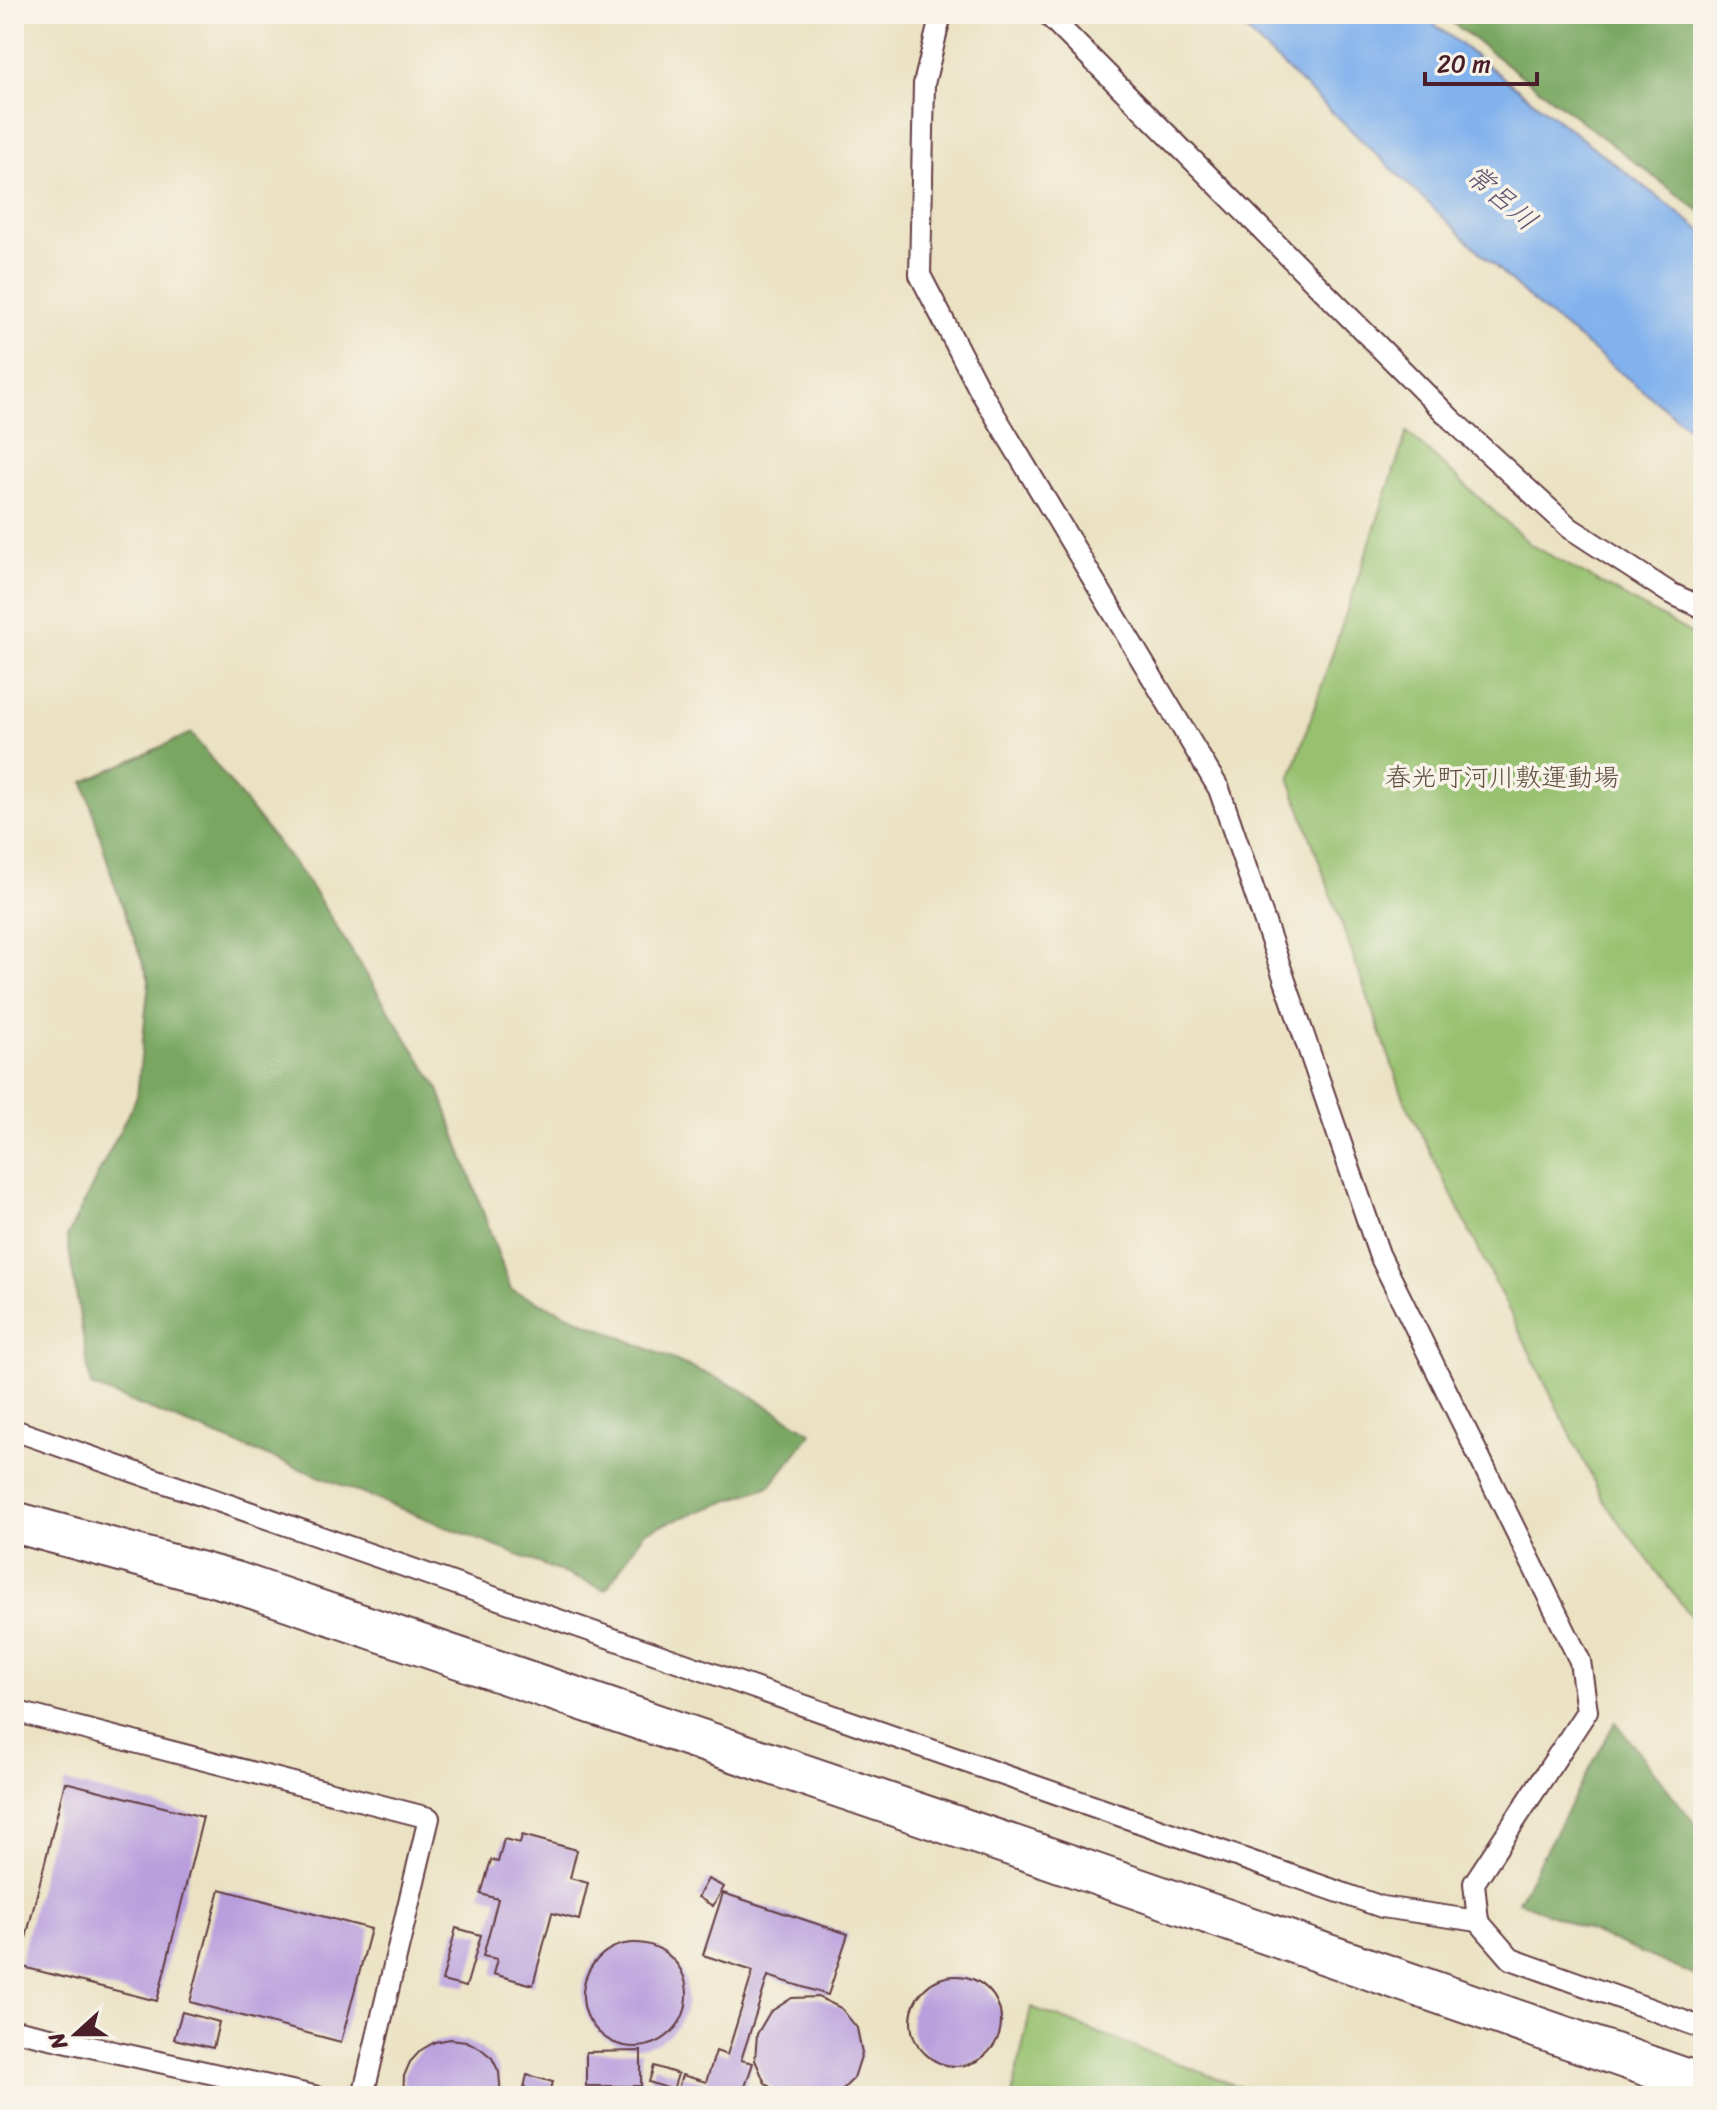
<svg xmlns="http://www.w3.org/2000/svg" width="1717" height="2110" font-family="Sriracha,'Klee One',sans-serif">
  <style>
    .green { fill: #97c16f; stroke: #70704d; stroke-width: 2 }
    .forest { fill: #79a762; stroke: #626346; stroke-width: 2 }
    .water { fill: #82b2ed; stroke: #66688c; stroke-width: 2 }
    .building { fill: #b89edd }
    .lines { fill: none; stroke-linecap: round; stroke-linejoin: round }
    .lane-casing { stroke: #623c42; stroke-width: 24 }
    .street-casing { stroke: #623c42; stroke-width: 44 }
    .lane { stroke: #fff; stroke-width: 20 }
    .street { stroke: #fff; stroke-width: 40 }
    .labels { text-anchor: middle; stroke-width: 7; stroke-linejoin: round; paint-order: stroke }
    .park-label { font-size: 26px; fill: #61503f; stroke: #f7f3e8 }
    .water-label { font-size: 28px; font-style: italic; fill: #5e526f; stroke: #f7f3e8 }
  </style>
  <rect width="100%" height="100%" fill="#f7f3e8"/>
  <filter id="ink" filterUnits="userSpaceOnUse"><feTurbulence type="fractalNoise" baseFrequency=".0125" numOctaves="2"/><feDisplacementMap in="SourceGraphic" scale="16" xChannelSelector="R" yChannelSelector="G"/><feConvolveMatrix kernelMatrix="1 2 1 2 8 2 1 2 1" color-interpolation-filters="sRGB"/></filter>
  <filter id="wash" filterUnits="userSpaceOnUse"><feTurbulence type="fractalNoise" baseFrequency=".006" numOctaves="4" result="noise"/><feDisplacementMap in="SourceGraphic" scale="32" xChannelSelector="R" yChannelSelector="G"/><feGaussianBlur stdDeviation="1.8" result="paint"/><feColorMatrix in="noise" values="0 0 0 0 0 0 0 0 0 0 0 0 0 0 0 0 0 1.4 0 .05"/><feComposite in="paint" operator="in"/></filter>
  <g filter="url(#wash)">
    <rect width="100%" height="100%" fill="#ebe2c3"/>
    <g class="green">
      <path d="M1407,432L1530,544L1703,640V1632L1604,1502L1405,1101L1290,780Z"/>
      <path d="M1031,2007L1263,2096H1012Z"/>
    </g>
    <g class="forest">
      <path d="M1441,14H1703V214Z"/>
      <path d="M191,733L308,882L439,1089L511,1290L737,1387L812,1433L770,1486L645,1531L606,1590L91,1386L67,1237L137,1096L149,980L113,880L84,782Z"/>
      <path d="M1615,1722L1703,1834V1979L1518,1901Z"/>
    </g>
    <path class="water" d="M1228,14H1421L1703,232V439L1534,303Z"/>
    <g id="blocks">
      <g class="building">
        <path d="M65,1782L203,1817L157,2001L19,1966Z"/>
        <path d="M522,1835L577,1850L570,1878L588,1883L579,1920L552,1913L533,1985L493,1974L497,1959L483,1956L498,1899L481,1894L491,1860L498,1862L504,1839L520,1843Z"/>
        <path d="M708,1879L724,1887L713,1906L698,1897Z"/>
        <path d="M220,1889L371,1929L341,2042L190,2002Z"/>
        <path d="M723,1893L848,1934L828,1995L768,1976L741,2060L753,2063L742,2096H676L682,2075L706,2082L716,2051L727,2055L753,1971L703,1955Z"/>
        <path d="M456,1928L481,1935L466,1987L442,1981Z"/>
        <circle cx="635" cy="1995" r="52"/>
        <circle cx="956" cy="2021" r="45"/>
        <path d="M818,1997L841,2008L857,2028L862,2053L854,2078L836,2096H782L765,2083L755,2060L757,2034L770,2012L792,1998Z"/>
        <path d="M182,2012L219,2022L213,2048L174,2039Z"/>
        <path d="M450,2039L466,2041L480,2048L492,2058L499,2072L501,2096H403L404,2076L410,2062L421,2050L435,2042Z"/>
        <path d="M641,2051V2086H586V2052Z"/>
        <path d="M654,2066L678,2074L673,2090L649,2082Z"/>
        <path d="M527,2075L553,2082L549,2096H522Z"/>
      </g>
    </g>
  </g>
  <g filter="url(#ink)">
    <use href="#blocks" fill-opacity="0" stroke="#623c42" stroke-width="2"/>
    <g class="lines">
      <g class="lane-casing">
        <g id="lane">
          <path d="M941,14L924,84L920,275L978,387L1219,789L1379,1254L1580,1661L1587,1711L1474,1883L1478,1921L1511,1959L1703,2028"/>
          <path d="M1047,14L1452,420L1570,528L1670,593L1703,608"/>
          <path d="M14,1430L1382,1907L1478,1921"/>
          <path d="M14,1711L429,1818L363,2096"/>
          <path d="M14,2030L314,2096"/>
        </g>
      </g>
      <g class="street-casing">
        <path id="street" d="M14,1522L235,1582L1052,1859L1703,2085"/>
      </g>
      <use href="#lane" class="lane"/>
      <use href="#street" class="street"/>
    </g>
  </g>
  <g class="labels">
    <g class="park-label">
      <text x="1502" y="786">春光町河川敷運動場</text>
    </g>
    <g class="water-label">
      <text transform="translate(1502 197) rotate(41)" y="10">常呂川</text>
    </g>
  </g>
  <rect width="1717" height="2110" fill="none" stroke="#f7f3e8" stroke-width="48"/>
  <g transform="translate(76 2034) rotate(249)" stroke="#f7f3e8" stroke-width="6" paint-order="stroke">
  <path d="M0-6L14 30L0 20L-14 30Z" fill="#4a1f2b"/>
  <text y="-12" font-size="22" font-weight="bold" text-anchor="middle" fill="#4a1f2b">N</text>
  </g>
  <path d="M1425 72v12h112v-12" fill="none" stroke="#4a1f2b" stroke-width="4"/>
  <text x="1437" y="72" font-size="24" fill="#4a1f2b" stroke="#f7f3e8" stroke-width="6" paint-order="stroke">20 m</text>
</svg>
